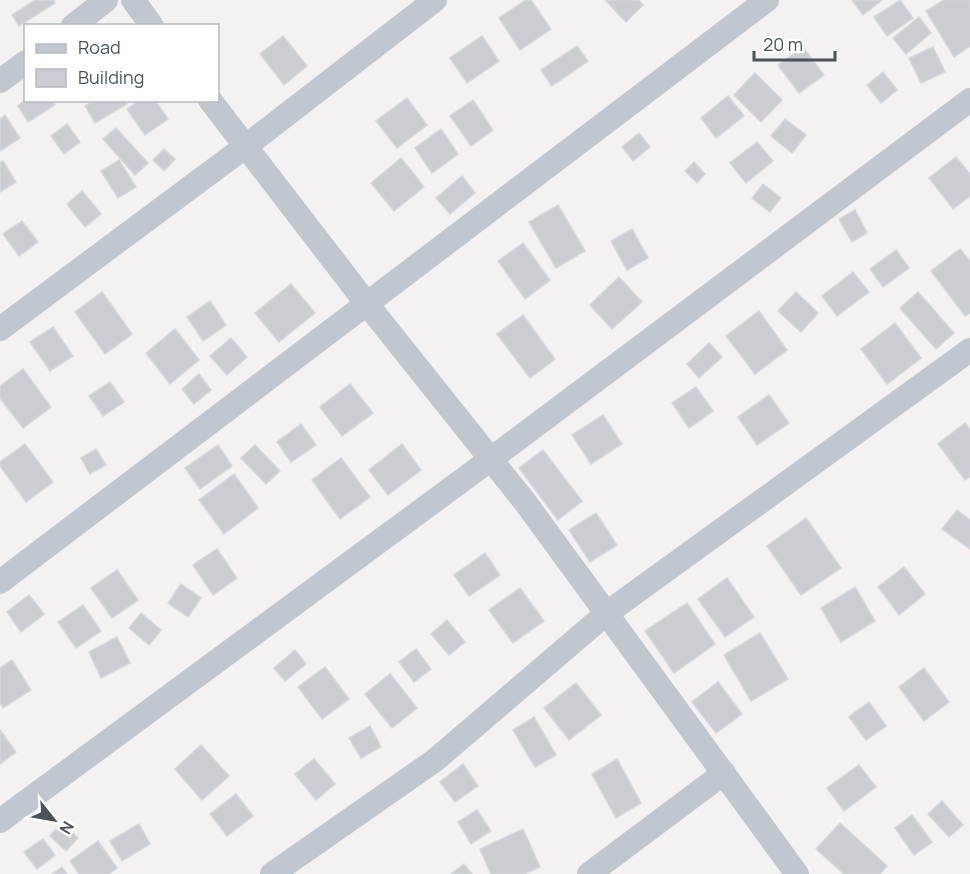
<svg xmlns="http://www.w3.org/2000/svg" width="970" height="874" font-family="Manrope,sans-serif">
  <style>
    .building { fill: #cbcdd2; stroke: #d5d7db; stroke-width: 1.5 }
    .lines { fill: none; stroke-linecap: round; stroke-linejoin: round }
    .minor { stroke: #c0c7ce; stroke-width: 24 }
  </style>
  <rect width="100%" height="100%" fill="#f3f1f1"/>
  <g class="building">
    <path d="M35,0H53L55,3L19,26L12,15Z"/>
    <path d="M526,0H531L551,29L520,50L499,18Z"/>
    <path d="M608,0H639L643,5L626,22L606,1Z"/>
    <path d="M852,0H882L863,15Z"/>
    <path d="M900,0L913,18L887,36L874,17Z"/>
    <path d="M944,0H970V46L954,57L926,11Z"/>
    <path d="M919,17L931,33L906,54L893,38Z"/>
    <path d="M283,36L307,66L284,85L260,54Z"/>
    <path d="M482,36L499,61L467,83L450,58Z"/>
    <path d="M577,46L588,61L552,86L541,70Z"/>
    <path d="M803,47L824,75L799,93L778,65Z"/>
    <path d="M933,47L945,72L921,83L909,58Z"/>
    <path d="M883,72L897,90L881,103L867,85Z"/>
    <path d="M755,73L782,100L761,122L734,95Z"/>
    <path d="M728,96L744,116L716,138L701,118Z"/>
    <path d="M407,98L427,125L397,148L376,121Z"/>
    <path d="M26,100H52L55,105L28,122L18,106Z"/>
    <path d="M95,100H125L127,104L95,123L85,106Z"/>
    <path d="M140,100H155L168,119L145,135L127,109Z"/>
    <path d="M473,100L493,130L471,146L450,116Z"/>
    <path d="M5,115L20,138L0,151V119Z"/>
    <path d="M785,119L806,135L792,153L771,136Z"/>
    <path d="M67,124L80,142L64,154L51,136Z"/>
    <path d="M116,128L148,163L135,175L103,139Z"/>
    <path d="M441,129L458,154L432,173L415,148Z"/>
    <path d="M639,133L650,147L633,161L622,147Z"/>
    <path d="M757,142L773,161L746,183L730,163Z"/>
    <path d="M164,149L175,159L164,171L153,160Z"/>
    <path d="M956,157L970,174V196L953,209L929,178Z"/>
    <path d="M401,158L424,187L394,211L371,183Z"/>
    <path d="M119,160L136,187L118,198L101,171Z"/>
    <path d="M3,161L16,182L0,192V163Z"/>
    <path d="M694,162L705,174L697,183L685,171Z"/>
    <path d="M462,176L475,193L450,214L436,198Z"/>
    <path d="M763,184L781,198L770,212L752,198Z"/>
    <path d="M82,191L101,214L85,227L67,204Z"/>
    <path d="M558,205L585,251L556,268L529,222Z"/>
    <path d="M855,210L867,233L852,242L839,219Z"/>
    <path d="M22,221L38,242L19,256L3,234Z"/>
    <path d="M632,229L648,258L627,270L611,241Z"/>
    <path d="M523,243L550,280L525,299L498,261Z"/>
    <path d="M960,249L970,261V313L965,316L931,271Z"/>
    <path d="M896,250L909,268L883,287L870,269Z"/>
    <path d="M853,272L869,292L837,316L822,296Z"/>
    <path d="M619,277L642,302L612,329L590,305Z"/>
    <path d="M291,284L315,313L279,342L255,313Z"/>
    <path d="M102,292L132,334L105,354L75,312Z"/>
    <path d="M796,292L818,313L801,332L778,311Z"/>
    <path d="M918,292L954,333L936,349L900,308Z"/>
    <path d="M210,301L226,325L203,341L187,317Z"/>
    <path d="M759,311L787,350L755,374L726,336Z"/>
    <path d="M523,315L555,359L530,378L497,334Z"/>
    <path d="M895,323L921,358L887,384L861,349Z"/>
    <path d="M53,327L73,356L50,371L30,342Z"/>
    <path d="M175,329L199,360L170,384L146,353Z"/>
    <path d="M231,338L247,357L227,375L210,356Z"/>
    <path d="M709,343L722,357L699,378L687,364Z"/>
    <path d="M23,369L51,407L23,428L0,398V386Z"/>
    <path d="M199,374L211,390L194,404L182,389Z"/>
    <path d="M110,382L124,402L103,416L89,396Z"/>
    <path d="M350,384L373,413L342,436L320,407Z"/>
    <path d="M696,387L713,411L689,428L672,403Z"/>
    <path d="M769,395L789,423L757,445L738,417Z"/>
    <path d="M603,415L622,444L591,464L572,435Z"/>
    <path d="M965,423L970,430V477L965,480L938,444Z"/>
    <path d="M301,424L316,445L291,462L277,442Z"/>
    <path d="M25,444L53,482L26,502L0,466V462Z"/>
    <path d="M402,444L421,470L388,495L369,470Z"/>
    <path d="M218,445L232,466L200,489L185,468Z"/>
    <path d="M255,445L280,471L266,484L241,458Z"/>
    <path d="M96,449L106,465L90,474L81,458Z"/>
    <path d="M543,450L582,501L558,520L519,468Z"/>
    <path d="M341,458L370,497L340,519L312,480Z"/>
    <path d="M234,474L258,508L224,534L199,500Z"/>
    <path d="M957,510L970,520V549L942,529Z"/>
    <path d="M596,513L617,545L590,562L569,530Z"/>
    <path d="M806,518L841,568L801,595L767,546Z"/>
    <path d="M217,549L237,578L213,595L193,565Z"/>
    <path d="M485,553L500,575L469,596L454,575Z"/>
    <path d="M904,567L925,594L899,615L878,587Z"/>
    <path d="M117,570L138,600L112,618L91,588Z"/>
    <path d="M727,578L754,617L725,637L698,599Z"/>
    <path d="M181,584L201,598L188,617L168,603Z"/>
    <path d="M855,587L875,621L841,642L821,608Z"/>
    <path d="M520,588L544,621L513,643L489,610Z"/>
    <path d="M29,595L44,614L21,632L7,612Z"/>
    <path d="M687,603L715,644L674,673L645,631Z"/>
    <path d="M83,605L101,631L76,648L58,622Z"/>
    <path d="M141,613L161,630L149,645L129,628Z"/>
    <path d="M447,620L465,642L449,655L431,634Z"/>
    <path d="M760,633L788,679L751,701L724,655Z"/>
    <path d="M117,637L130,663L101,678L89,652Z"/>
    <path d="M416,649L431,669L414,682L399,662Z"/>
    <path d="M295,650L306,664L285,681L274,668Z"/>
    <path d="M12,660L31,690L3,708L0,703V668Z"/>
    <path d="M325,667L349,699L322,719L298,687Z"/>
    <path d="M924,668L949,702L924,721L899,687Z"/>
    <path d="M390,674L417,708L392,728L365,694Z"/>
    <path d="M718,682L742,714L716,733L692,702Z"/>
    <path d="M576,683L601,715L569,740L544,708Z"/>
    <path d="M869,702L886,726L866,740L849,717Z"/>
    <path d="M534,717L556,755L535,767L513,730Z"/>
    <path d="M370,726L381,747L361,758L349,738Z"/>
    <path d="M0,730L16,752L0,764Z"/>
    <path d="M201,745L229,776L202,800L175,769Z"/>
    <path d="M314,759L335,784L316,800L295,774Z"/>
    <path d="M617,759L641,803L616,818L592,774Z"/>
    <path d="M463,764L478,786L455,802L440,782Z"/>
    <path d="M859,765L876,787L844,811L827,788Z"/>
    <path d="M236,794L253,816L227,836L210,814Z"/>
    <path d="M942,801L963,825L949,837L928,814Z"/>
    <path d="M477,810L491,831L471,844L458,822Z"/>
    <path d="M912,815L932,842L914,855L895,828Z"/>
    <path d="M62,822L78,838L66,851L50,836Z"/>
    <path d="M840,823L887,866L880,874H844L816,849Z"/>
    <path d="M139,824L150,844L122,861L110,841Z"/>
    <path d="M523,829L540,867L524,874H491L480,849Z"/>
    <path d="M43,839L55,855L37,869L24,852Z"/>
    <path d="M98,841L117,868L109,874H79L70,861Z"/>
    <path d="M464,864L472,874H451Z"/>
    <path d="M62,867L67,874H52Z"/>
  </g>
  <g class="lines">
    <g class="minor">
      <path d="M133,0L152,26"/>
      <path d="M73,26L106,0"/>
      <path d="M0,81L26,62"/>
      <path d="M210,100L367,304L525,502L797,874"/>
      <path d="M0,329L246,146L435,0"/>
      <path d="M0,582L767,0"/>
      <path d="M0,821L491,459L970,100"/>
      <path d="M272,874L434,761L607,613L970,350"/>
      <path d="M589,874L724,773"/>
    </g>
  </g>
  <rect x="24" y="24" width="195" height="78" fill="#ffffff" stroke="#b7babe" stroke-width="1.5"/>
  <rect x="36" y="44" width="30" height="9" fill="#c0c7ce" stroke="#b7babe" stroke-width="1.5"/>
  <text x="78" y="54" font-size="18" fill="#4a535c">Road</text>
  <rect x="36" y="69" width="30" height="18" fill="#cbcdd2" stroke="#b7babe" stroke-width="1.5"/>
  <text x="78" y="84" font-size="18" fill="#4a535c">Building</text>
  <g transform="translate(54 820) rotate(121)" stroke="#ffffff" stroke-width="4.5" paint-order="stroke">
  <path d="M0-4.5L10 22L0 15L-10 22Z" fill="#4a535c"/>
  <text y="-9" font-size="16" font-weight="bold" text-anchor="middle" fill="#4a535c">N</text>
  </g>
  <path d="M754 51v9h81v-9" fill="none" stroke="#4a535c" stroke-width="3"/>
  <text x="763" y="51" font-size="18" fill="#4a535c" stroke="#ffffff" stroke-width="4.5" paint-order="stroke">20 m</text>
</svg>
